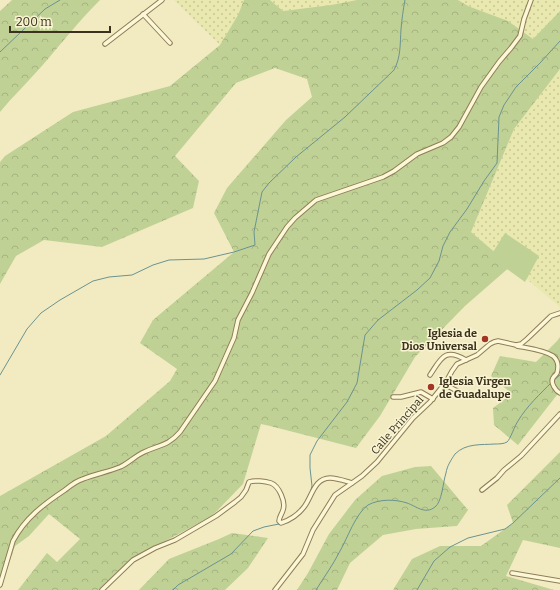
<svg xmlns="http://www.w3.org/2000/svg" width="560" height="590" font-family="Bitter,serif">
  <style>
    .farmland { fill: url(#farmland-dots) }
    .forest { fill: url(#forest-crowns) }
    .garden { fill: #c0d195 }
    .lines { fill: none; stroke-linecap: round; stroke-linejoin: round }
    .stream { stroke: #6a9390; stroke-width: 1 }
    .minor-casing { stroke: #8e7d57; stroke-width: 5.5 }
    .minor { stroke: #fcf7d6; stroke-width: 3.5 }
    .poi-dot { fill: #a23622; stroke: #f8f4d2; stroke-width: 1.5 }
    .labels { text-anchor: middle; stroke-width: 3; stroke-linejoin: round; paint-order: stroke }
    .poi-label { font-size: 11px; font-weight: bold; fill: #3c311d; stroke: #f8f4d2; text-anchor: end }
    .street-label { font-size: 11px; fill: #3c311d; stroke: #f8f4d2 }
  </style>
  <defs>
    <pattern id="farmland-dots" width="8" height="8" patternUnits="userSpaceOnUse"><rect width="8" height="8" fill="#e8e8af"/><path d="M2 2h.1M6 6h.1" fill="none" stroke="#c8c796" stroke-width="1.8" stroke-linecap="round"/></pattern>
    <pattern id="forest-crowns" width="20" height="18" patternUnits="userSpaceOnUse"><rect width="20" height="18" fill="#c0d195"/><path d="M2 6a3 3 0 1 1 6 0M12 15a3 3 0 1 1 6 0" fill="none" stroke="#a6b480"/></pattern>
  </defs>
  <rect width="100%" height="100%" fill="#f2ebc2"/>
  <g class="farmland">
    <path d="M174,0H244L238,15L220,45Z"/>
    <path d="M270,0H357L331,5L283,11Z"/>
    <path d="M458,0H560V11L533,39L508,21L468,6Z"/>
    <path d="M560,69V307L471,232L514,129Z"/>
  </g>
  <g class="forest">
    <path d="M12,0H100C79,21 61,44 41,67C28,82 13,96 0,112V11Z"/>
    <path d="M244,0H270L283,11L331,5L357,0H458L468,6L508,21L533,39L560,11V69L514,129L471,232L511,266L465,306L415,357L380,416L356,448L270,426L261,424L243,484L212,516L134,558L101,590H18L47,553L57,562L80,539L49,514L29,536L15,546L0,589V496L106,436L170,381L177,369L140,343L153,320L234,252L214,213L227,188L286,120L312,97L307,79L275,68L236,83L175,156L199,181L193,208L102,247L44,240L16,256L0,284V162L5,156L73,112L170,86L220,45L238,15Z"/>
    <path d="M560,337V391L518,445L494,425L493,408L512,394L491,376L500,356L536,362L557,341Z"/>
    <path d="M560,452V548L523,540L506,576L554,590H393L412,559L440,546H481L513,523L507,505Z"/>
    <path d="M431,466L468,510L457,526L416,529L383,535L350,563L337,590H297L308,573L329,534L355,500L382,476L415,467Z"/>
    <path d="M232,533L268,538L248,568L225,590H139L169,559L219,539Z"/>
  </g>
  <path class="garden" d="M505,233L539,256L525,282L490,257Z"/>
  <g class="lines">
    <g class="stream">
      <path d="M0,52L45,9L60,0"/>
      <path d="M0,375L27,329L41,313L60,300L93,281L109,277L132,275L153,265L169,260L204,259L234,252L255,245L254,232L262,192L269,183L296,157L345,117L394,70C401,57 400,44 401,29C402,19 403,10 405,0"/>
      <path d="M554,380L560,375"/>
      <path d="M311,490L312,486L310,468V455L317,441L347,402L357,383L365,335L378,320L417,290L430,278L439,261L443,246L450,232L467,209L484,181L497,163L499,117L504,105L516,87L540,63L560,41"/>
      <path d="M298,515L303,511"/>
      <path d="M173,590L178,585L231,554L253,531L264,527L279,524"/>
      <path d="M316,590C324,577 333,565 340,551C347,539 356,513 368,505C379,499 395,499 407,503C416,506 425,515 435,507C442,502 443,482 446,473C447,466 451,460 455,454C466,443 481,445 495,444C498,444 504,444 507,442C510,440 515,425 518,421C527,406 540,394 552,382"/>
      <path d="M417,590L434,561L450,547L468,538L505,529L513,523L560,478"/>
    </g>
    <g class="minor-casing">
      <g id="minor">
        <path d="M143,14L170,43"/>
        <path d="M105,44L162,0"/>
        <path d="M517,346C527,348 544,350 553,356C558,360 559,366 557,373C556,375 554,376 553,378C550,383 556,391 560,393"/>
        <path d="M430,375C441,359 444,347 466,360"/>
        <path d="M444,384L459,392"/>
        <path d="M393,397H401L421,392L433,399"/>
        <path d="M482,490L497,478L504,470L521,456L560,414"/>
        <path d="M512,573L560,581"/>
        <path d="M0,585L13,541C25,518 44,504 65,490C70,486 76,481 83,479C95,474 108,472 120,467C129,463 135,456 144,452C159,445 168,446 180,432L215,381L234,338L238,320L252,293L269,254L287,227L295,218L316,200L383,177L394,171L417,154L443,143L451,137L459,127L481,87L499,62L511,48L520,36L524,19L531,0"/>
        <path d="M102,590L133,560L155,548L175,540L216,516L235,502L241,497L246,490L249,482C255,480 265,481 271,483C279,486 286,502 283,510C282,514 279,517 279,521L281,523C290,520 298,515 304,507C312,497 314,478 330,478C337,478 345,481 352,483"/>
        <path d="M275,590L303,554L313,530L335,495L362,476L377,462L413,418L430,402L446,382L452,371L457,364L477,355L490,344L494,342L498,341L516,345L521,344L527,339L551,316L560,313"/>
      </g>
    </g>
    <use href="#minor" class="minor"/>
  </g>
  <g class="poi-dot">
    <circle cx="485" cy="339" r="4"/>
    <circle cx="431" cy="387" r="4"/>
  </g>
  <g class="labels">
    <g class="poi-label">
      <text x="477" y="337">Iglesia de<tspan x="477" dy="13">Dios Universal</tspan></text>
      <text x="439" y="385" text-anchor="start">Iglesia Virgen<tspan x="439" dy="13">de Guadalupe</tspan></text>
    </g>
    <g class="street-label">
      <text transform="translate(397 425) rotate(-49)" y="4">Calle Principal</text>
    </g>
  </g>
  <path d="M10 26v6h100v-6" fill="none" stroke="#3c311d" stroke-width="2"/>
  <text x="16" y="26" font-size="12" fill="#3c311d" stroke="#f8f4d2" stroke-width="3" paint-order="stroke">200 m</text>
</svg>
